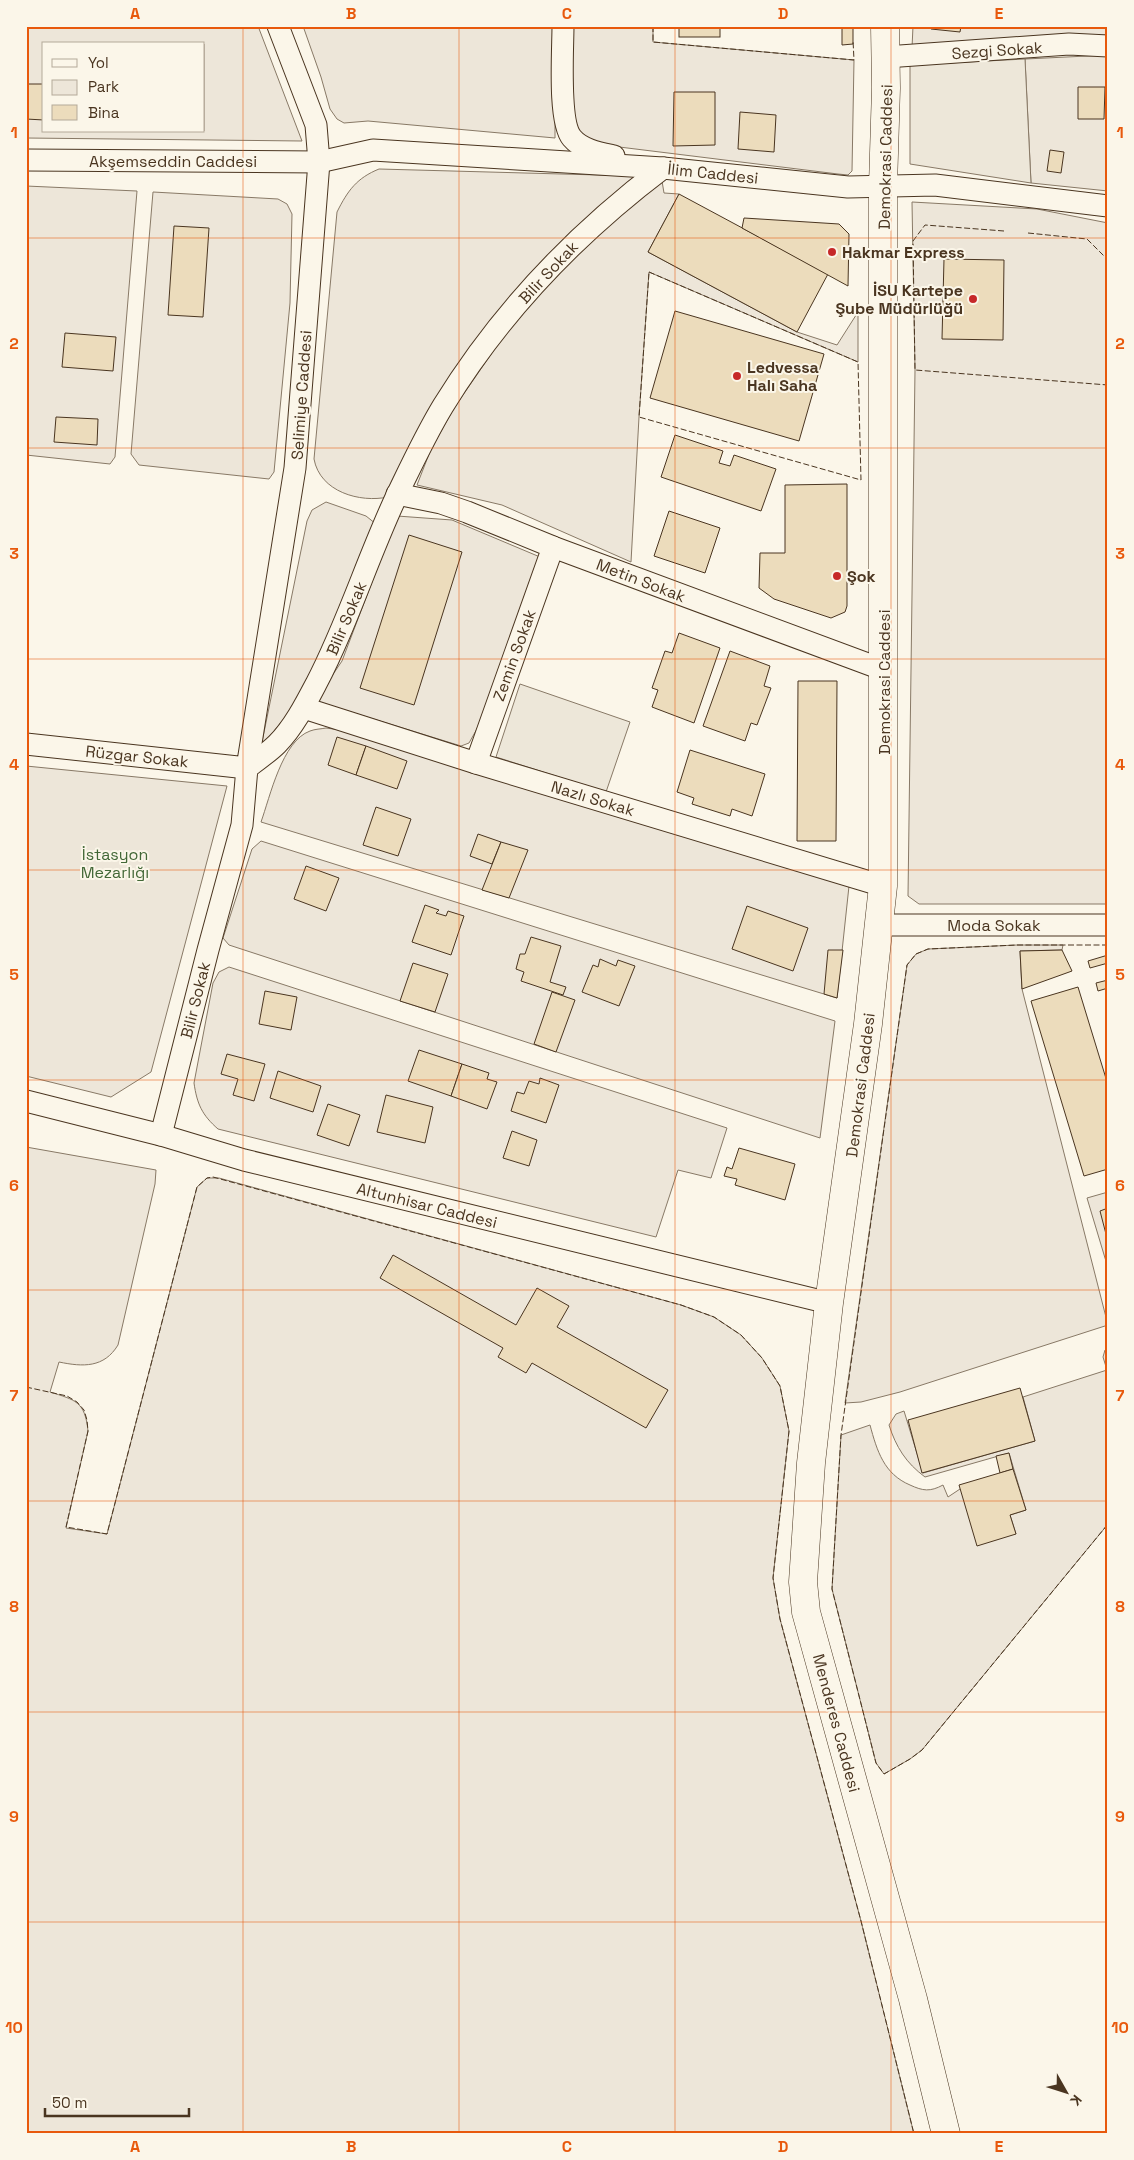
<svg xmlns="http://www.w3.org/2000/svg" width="1134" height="2160" font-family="'Space Grotesk',sans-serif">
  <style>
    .green { fill: #ede6d9; stroke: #887966; fill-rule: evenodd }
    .parking { fill: #ede7d9; stroke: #887966 }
    .building { fill: #ecdcbc; stroke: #4a3520 }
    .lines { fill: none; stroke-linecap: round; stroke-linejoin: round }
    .minor-casing { stroke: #4a3520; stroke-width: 23 }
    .major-casing { stroke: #4a3520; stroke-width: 29 }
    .minor { stroke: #fbf6e9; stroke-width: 21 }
    .major { stroke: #fbf6e9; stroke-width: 28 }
    .fence { stroke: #4a3520; stroke-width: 1; stroke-dasharray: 6 2.5; stroke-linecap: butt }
    .grid { fill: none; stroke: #e8590c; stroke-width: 1; stroke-opacity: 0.55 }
    .poi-dot { fill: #c62828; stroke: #fbf6e9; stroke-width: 2 }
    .labels { text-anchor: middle; stroke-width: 4; stroke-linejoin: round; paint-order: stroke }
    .street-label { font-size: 16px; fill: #4a3520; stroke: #fbf6e9 }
    .poi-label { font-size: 16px; font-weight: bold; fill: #4a3520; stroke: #fbf6e9; text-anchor: start }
    .park-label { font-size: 16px; fill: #436837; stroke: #fbf6e9 }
    .neatline { fill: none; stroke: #e8590c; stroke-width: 2 }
    .grid-label { font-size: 16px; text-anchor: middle; font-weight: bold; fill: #e8590c }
  </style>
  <rect width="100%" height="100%" fill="#fbf6e9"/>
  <g class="green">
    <path d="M26,26H258L302,141L26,138ZM44,44H204V131H44Z"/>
    <path d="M303,26H555V138L368,121L344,123L337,119L330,109L321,77Z"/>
    <path d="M571,26H653V42L854,60L852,171L848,175L838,174L595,144L574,128Z"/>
    <path d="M913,26H1108V35L912,48Z"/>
    <path d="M1108,55V191L1031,183L1025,59Z"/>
    <path d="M379,169L635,176L569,235L388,497C360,503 320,492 314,459L337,212C348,190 357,178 379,169Z"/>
    <path d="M662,181L664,193L679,194L648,252L797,332L837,345L858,312V362L649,272L639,417L631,562L502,505L417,485L431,449L454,408L507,331L541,290L648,188Z"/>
    <path d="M26,186L137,191L115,457L110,464L26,455Z"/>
    <path d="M153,192L278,199L287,204L292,214L290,303L274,472L269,479L139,465L131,454Z"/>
    <path d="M912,202L1037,209L1108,223V904H919L908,896L915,370Z"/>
    <path d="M326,502L366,516L376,524L311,676L291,710L261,747L307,521L312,510Z"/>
    <path d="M397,516L452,520L540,557L482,720L469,743L461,746L315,701L342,661Z"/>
    <path d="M326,728L348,731L849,886L837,998L261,822C270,797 282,741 310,731C315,729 321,729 326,728Z"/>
    <path d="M26,766L227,786L151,1072L111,1097L26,1076Z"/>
    <path d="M261,841L835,1021L820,1138L229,945L223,938L252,849Z"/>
    <path d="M1017,945H1063L1062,950L1020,951L1022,989L1108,1325L900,1392L861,1402L845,1403L907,965L916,954L928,949Z"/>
    <path d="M229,967L727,1128L711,1178L678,1170L656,1237L218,1129C202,1115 197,1104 194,1083L213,983L219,972Z"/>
    <path d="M26,1147L156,1170L155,1184L118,1345C104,1368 83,1367 59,1362L50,1392C75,1400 85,1401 88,1431L66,1528L107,1534L197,1187L207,1178H219L681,1305L714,1317L741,1335L762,1358L780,1386L789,1431L773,1578L780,1619L861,1921L914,2134H26Z"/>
    <path d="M1108,1192V1268L1087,1198Z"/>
    <path d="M1108,1348V1524L922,1750L910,1759L884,1774L876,1763L832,1589L841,1435L870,1425C877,1451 884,1474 910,1485C923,1491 930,1492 943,1485L948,1497L960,1489L1016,1534L1010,1515L1026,1510L1009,1453L925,1477C906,1463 896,1447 889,1425L896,1414L904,1411L923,1473L1035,1441L1023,1397L1107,1370L1103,1357L1105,1350Z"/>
  </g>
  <g class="parking">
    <path d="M1025,59L1031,183L910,164V65Z"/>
    <path d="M520,684L630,722L606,792L496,757Z"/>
  </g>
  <g class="building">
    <rect x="679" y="26" width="41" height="11"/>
    <path d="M842,26H853V44L842,45Z"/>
    <path d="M931,26H961L960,32L931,29Z"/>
    <path d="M26,84H44V120L26,119Z"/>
    <path d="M1078,87H1105L1104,119H1078Z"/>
    <path d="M674,92H715V145L673,146Z"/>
    <path d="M740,112L776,115L774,152L738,149Z"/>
    <path d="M1050,150L1064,152L1061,173L1047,171Z"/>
    <path d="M679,194L828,274L797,332L648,252Z"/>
    <path d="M744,218L839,224L849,234L848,286L742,228Z"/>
    <path d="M174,226L209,228L203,317L168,315Z"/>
    <path d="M944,259L1004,260L1003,340L942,339Z"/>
    <path d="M675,311L824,354L799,441L650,398Z"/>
    <path d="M65,333L116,337L113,371L62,367Z"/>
    <path d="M56,417L98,419L97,445L54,442Z"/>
    <path d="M675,435L723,451L719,463L730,466L734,455L776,469L761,511L661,477Z"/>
    <path d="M847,484V606L845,612L831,618L774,599L759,588L760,553H785V485Z"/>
    <path d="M669,511L720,528L705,573L654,556Z"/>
    <path d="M409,535L462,552L414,705L360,688Z"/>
    <path d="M679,633L720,648L694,723L652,707L658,690L652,688L665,651L672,653Z"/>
    <path d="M730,651L770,666L764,686L771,688L757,725L751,723L745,741L703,726Z"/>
    <path d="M798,681H837L836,841H797Z"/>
    <path d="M337,737L366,746L356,775L328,765Z"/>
    <path d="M366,746L407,761L397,789L356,775Z"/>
    <path d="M690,750L765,774L752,816L732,809L730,816L692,804L694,798L677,792Z"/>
    <path d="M376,807L411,819L398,856L363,845Z"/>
    <path d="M478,834L501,842L492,864L470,856Z"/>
    <path d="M501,842L528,850L509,898L482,890Z"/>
    <path d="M306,866L339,878L326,911L294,899Z"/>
    <path d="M425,905L439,910L436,913L446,916L448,911L464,916L451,955L412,942Z"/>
    <path d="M747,906L808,928L793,971L732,949Z"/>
    <path d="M531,937L561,946L550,982L566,987L563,995L521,981L524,972L516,969L520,954H525Z"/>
    <path d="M828,950H843L837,998L824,994Z"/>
    <path d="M1062,950L1072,971L1022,989L1020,951Z"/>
    <path d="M1108,955V963L1090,968L1088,961Z"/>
    <path d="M600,959L616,966L618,960L635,966L619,1006L582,992L593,965L598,967Z"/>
    <path d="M413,963L448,974L435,1012L400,1001Z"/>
    <path d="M1108,980V988L1098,991L1096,983Z"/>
    <path d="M1078,987L1108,1085V1169L1084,1176L1031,1001Z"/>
    <path d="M265,991L297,997L291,1030L259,1024Z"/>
    <path d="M552,992L575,1000L556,1052L534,1044Z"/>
    <path d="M419,1050L462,1064L451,1096L408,1081Z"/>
    <path d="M227,1054L265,1064L254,1101L233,1095L238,1079L221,1074Z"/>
    <path d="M462,1064L489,1073L487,1079L497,1082L487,1109L451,1096Z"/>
    <path d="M278,1071L321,1086L313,1112L270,1098Z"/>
    <path d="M540,1078L559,1085L546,1123L511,1111L517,1092L524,1094L529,1081L539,1084Z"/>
    <path d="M386,1095L433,1107L425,1143L377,1132Z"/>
    <path d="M328,1104L360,1115L349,1146L317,1135Z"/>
    <path d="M512,1131L537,1140L529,1166L503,1158Z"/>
    <path d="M739,1148L795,1164L785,1200L735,1185L737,1179L724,1176L727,1167L732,1169Z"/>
    <path d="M1108,1208V1238H1107L1100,1211Z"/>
    <path d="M393,1255L516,1325L537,1288L569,1306L557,1327L668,1390L646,1428L532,1363L526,1373L498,1357L503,1348L380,1278Z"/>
    <path d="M1020,1388L1035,1441L922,1473L908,1420Z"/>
    <path d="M1009,1453L1013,1469L1000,1473L996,1456Z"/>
    <path d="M1013,1469L1026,1510L1010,1515L1016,1534L977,1546L959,1485Z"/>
  </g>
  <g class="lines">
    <g class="minor-casing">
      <g id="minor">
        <path d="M563,26C563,50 558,122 572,138C582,150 600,153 614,156"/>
        <path d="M886,57L1069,44L1108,46"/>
        <path d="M26,160L319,162L373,150L663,168L848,187L935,185L1108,206"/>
        <path d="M397,494L441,503L467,512L553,547L884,670"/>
        <path d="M304,708L476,763L883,886"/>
        <path d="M26,744L247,768L295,468L319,162L316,125L278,26"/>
        <path d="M476,763L553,547"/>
        <path d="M880,925H1108"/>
        <path d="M26,1101L161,1135L244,1160L829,1303"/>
        <path d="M161,1135L208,950L242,825L247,768C257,760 268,753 277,744C293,728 305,705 316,684C348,623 368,556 398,493C412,464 426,434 443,406C500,313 577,233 663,168"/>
      </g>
    </g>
    <g class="major-casing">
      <path id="major" d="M885,26L886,88L883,186V886L868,1024L829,1303L811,1463L803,1582L806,1612L913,1999L946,2134"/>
    </g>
    <use href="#minor" class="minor"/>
    <use href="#major" class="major"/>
    <g class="fence">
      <path d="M653,26V42L854,60L853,40"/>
      <path d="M1004,231L925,225L913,241L915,370L1108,385"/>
      <path d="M1028,233L1087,239L1107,259L1108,272"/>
      <path d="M649,272L858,362L861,480L639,417Z"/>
      <path d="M1108,945H1017L928,949L916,954L907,965L841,1435L832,1589L876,1763L884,1774L910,1759L922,1750L1108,1524"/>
      <path d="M26,1387L67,1396L77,1402L84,1410L87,1420L88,1431L66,1527L107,1534L197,1187L207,1178L213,1177L681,1305L714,1317L741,1335L762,1358L780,1386L789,1431L773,1578L780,1619L861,1921L914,2134"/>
    </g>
  </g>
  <path class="grid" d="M243,26V2134M459,26V2134M675,26V2134M891,26V2134M26,238H1108M26,448H1108M26,659H1108M26,870H1108M26,1080H1108M26,1290H1108M26,1501H1108M26,1712H1108M26,1922H1108"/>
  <g class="poi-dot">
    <circle cx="832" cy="252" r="5"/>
    <circle cx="973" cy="299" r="5"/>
    <circle cx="737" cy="376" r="5"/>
    <circle cx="837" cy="576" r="5"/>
  </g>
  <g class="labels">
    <g class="street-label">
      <text transform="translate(997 50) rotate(-4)" y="6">Sezgi Sokak</text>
      <text transform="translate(885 157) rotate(-89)" y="6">Demokrasi Caddesi</text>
      <text x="173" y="167">Akşemseddin Caddesi</text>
      <text transform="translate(713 173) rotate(6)" y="6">İlim Caddesi</text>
      <text transform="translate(548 272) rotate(-47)" y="6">Bilir Sokak</text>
      <text transform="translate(301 395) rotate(-86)" y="6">Selimiye Caddesi</text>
      <text transform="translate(641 580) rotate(21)" y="6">Metin Sokak</text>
      <text transform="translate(346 618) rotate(-67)" y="6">Bilir Sokak</text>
      <text transform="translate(514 655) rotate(-70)" y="6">Zemin Sokak</text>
      <text transform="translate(884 682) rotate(-90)" y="6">Demokrasi Caddesi</text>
      <text transform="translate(137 756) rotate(6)" y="6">Rüzgar Sokak</text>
      <text transform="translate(593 798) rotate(17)" y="6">Nazlı Sokak</text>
      <text x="994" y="931">Moda Sokak</text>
      <text transform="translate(195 1000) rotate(-76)" y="6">Bilir Sokak</text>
      <text transform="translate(860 1085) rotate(-83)" y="6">Demokrasi Caddesi</text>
      <text transform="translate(427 1205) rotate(14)" y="6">Altunhisar Caddesi</text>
      <text transform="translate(837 1723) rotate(75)" y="6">Menderes Caddesi</text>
    </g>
    <g class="poi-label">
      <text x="842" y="258">Hakmar Express</text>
      <text x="963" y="296" text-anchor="end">İSU Kartepe<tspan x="963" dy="18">Şube Müdürlüğü</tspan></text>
      <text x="747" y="373">Ledvessa<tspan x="747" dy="18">Halı Saha</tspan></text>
      <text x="847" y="582">Şok</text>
    </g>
    <g class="park-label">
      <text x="115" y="860">İstasyon<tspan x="115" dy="18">Mezarlığı</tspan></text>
    </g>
  </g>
  <rect width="1134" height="2160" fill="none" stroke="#fbf6e9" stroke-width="55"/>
  <rect x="42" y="42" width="162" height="90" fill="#fbf6e9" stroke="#b4a999"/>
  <rect x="52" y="59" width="25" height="8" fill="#fbf6e9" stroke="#b4a999"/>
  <text x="88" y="68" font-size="15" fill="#4a3520">Yol</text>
  <rect x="52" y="80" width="25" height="15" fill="#ede6d9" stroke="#b4a999"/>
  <text x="88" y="92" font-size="15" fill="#4a3520">Park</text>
  <rect x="52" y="105" width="25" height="15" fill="#ecdcbc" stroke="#b4a999"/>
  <text x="88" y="118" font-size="15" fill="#4a3520">Bina</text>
  <g transform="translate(1066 2092) rotate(129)" stroke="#fbf6e9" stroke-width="4" paint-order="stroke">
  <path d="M0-4L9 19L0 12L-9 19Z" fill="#4a3520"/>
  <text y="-8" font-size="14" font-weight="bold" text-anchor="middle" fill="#4a3520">K</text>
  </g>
  <path d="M45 2108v8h144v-8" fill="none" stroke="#4a3520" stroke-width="2.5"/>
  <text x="52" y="2108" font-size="15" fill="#4a3520" stroke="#fbf6e9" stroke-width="4" paint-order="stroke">50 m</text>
  <rect x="28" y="28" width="1078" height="2104" class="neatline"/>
  <g class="grid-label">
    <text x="135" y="19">A</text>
    <text x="351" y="19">B</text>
    <text x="567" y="19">C</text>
    <text x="783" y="19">D</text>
    <text x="999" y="19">E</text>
    <text x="14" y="138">1</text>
    <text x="1120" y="138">1</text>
    <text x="14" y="349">2</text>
    <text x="1120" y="349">2</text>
    <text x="14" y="559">3</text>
    <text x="1120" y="559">3</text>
    <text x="14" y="770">4</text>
    <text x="1120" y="770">4</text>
    <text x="14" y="980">5</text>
    <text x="1120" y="980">5</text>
    <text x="14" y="1191">6</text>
    <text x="1120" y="1191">6</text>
    <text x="14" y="1401">7</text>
    <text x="1120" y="1401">7</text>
    <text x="14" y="1612">8</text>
    <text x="1120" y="1612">8</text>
    <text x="14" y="1822">9</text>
    <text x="1120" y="1822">9</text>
    <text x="14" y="2033">10</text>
    <text x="1120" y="2033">10</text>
    <text x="135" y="2152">A</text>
    <text x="351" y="2152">B</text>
    <text x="567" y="2152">C</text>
    <text x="783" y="2152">D</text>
    <text x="999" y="2152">E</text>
  </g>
</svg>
